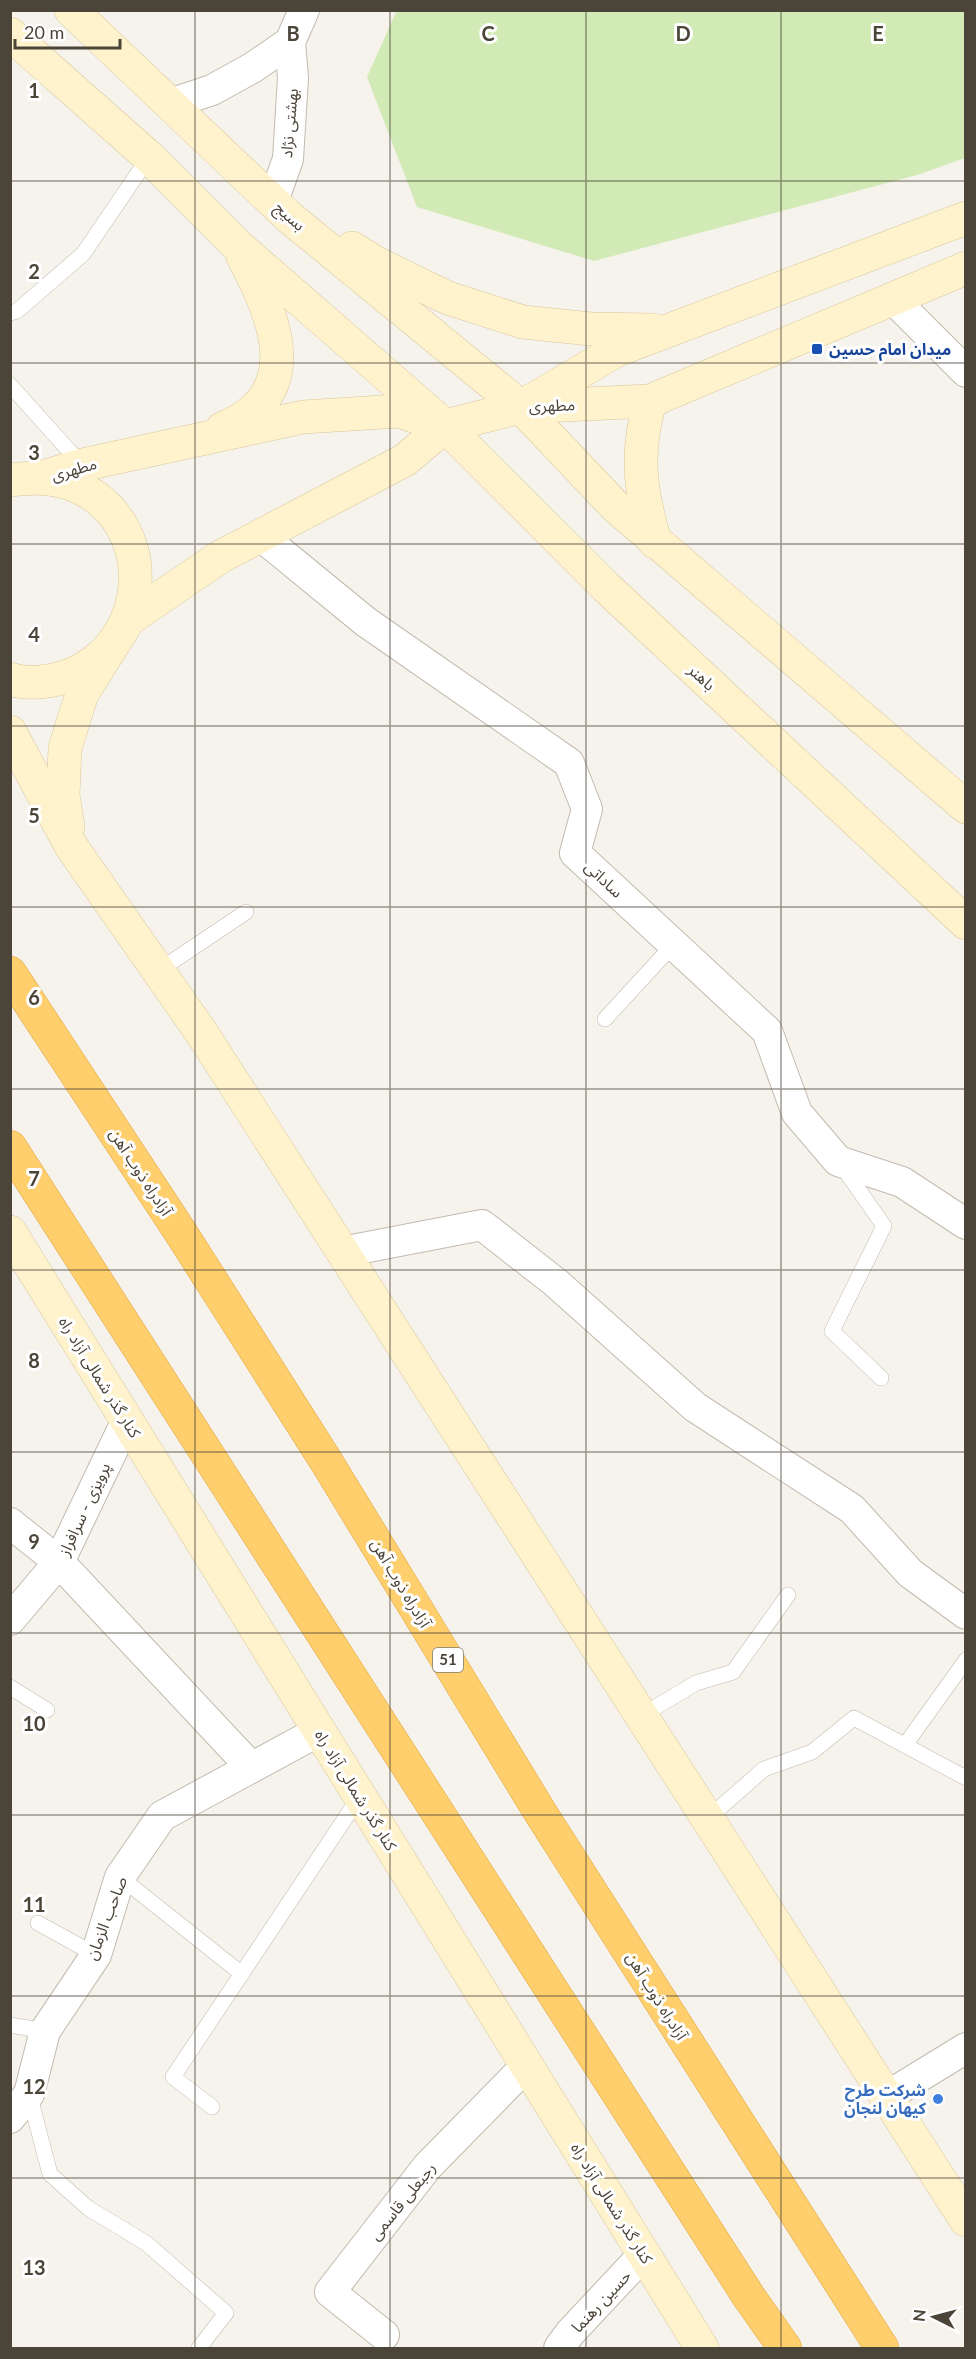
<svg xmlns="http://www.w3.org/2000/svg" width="976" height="2359" font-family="Lato,'Noto Sans Arabic',sans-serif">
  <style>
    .green { fill: #d2eab5 }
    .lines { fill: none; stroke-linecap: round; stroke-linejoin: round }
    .service-casing { stroke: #c2bbae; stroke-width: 16 }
    .minor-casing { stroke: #c2bbae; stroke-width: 32 }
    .secondary-casing { stroke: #d6c79b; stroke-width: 34 }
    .motorway-casing { stroke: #e0a43c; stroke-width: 34 }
    .service { stroke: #fff; stroke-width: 15 }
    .minor { stroke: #fff; stroke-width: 30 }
    .secondary { stroke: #fff3cd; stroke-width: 33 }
    .motorway { stroke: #ffcf6e; stroke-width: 33 }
    .grid { fill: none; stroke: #4b4439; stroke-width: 1.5; stroke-opacity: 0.55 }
    .transit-dot { fill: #1a4fb4; stroke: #fff; stroke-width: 2 }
    .shop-dot { fill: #3f7fe0; stroke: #fff; stroke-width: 2 }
    .labels { text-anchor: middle; stroke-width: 6; stroke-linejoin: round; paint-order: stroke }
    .shield { fill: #fff; stroke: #817c74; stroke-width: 1.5 }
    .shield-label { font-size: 15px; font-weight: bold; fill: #4b4439 }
    .street-label { font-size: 16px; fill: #4b4439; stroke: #fff }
    .transit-label { font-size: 16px; font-weight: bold; fill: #164399; stroke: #fff; text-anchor: start }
    .shop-label { font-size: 16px; font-weight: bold; fill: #366cbe; stroke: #fff; text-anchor: end }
    .grid-label { font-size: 20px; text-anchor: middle; font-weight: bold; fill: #4b4439; stroke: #fff; stroke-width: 6; stroke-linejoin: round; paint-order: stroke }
  </style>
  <rect width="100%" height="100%" fill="#f6f3ec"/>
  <path class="green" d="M397,10L965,11V158L917,175L594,261L417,207L367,77Z"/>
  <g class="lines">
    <g class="service-casing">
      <g id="service">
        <path d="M10,313L17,311L83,254L149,157"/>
        <path d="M10,385L82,465"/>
        <path d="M158,971L246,912"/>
        <path d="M605,1019L674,944"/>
        <path d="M842,1166L884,1226L832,1331L881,1378"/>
        <path d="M10,1687L47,1710"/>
        <path d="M641,1716L696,1683L733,1672L788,1595"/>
        <path d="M905,1745L966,1660"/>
        <path d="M707,1819L764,1769L812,1752L854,1718L966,1778"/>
        <path d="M120,1877L242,1974"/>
        <path d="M38,1923L96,1955"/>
        <path d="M10,2025L45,2031"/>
        <path d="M29,2094L50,2174L88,2208L146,2243L226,2313L199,2348"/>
        <path d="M212,2107L173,2077L360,1796"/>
      </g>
    </g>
    <g class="minor-casing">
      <g id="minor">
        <path d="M170,104L212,90L252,68L290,42"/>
        <path d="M273,201L288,159L293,78L290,42L304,10"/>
        <path d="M892,298L966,372"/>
        <path d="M261,536L366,622L569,763L587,809L575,853L767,1031L797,1113L838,1161L902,1182L966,1224"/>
        <path d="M342,1252L482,1225L555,1282L695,1407L852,1509L910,1573L966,1614"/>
        <path d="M10,1523L59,1562L251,1767"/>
        <path d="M10,1620L59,1562L127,1420"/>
        <path d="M886,2097L966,2048"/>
        <path d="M10,2118L29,2094L45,2031L96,1955L120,1877L162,1816L319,1731"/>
        <path d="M384,2335L330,2292L427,2167L527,2065"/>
        <path d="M559,2348L570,2333L644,2254"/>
      </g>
    </g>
    <g class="secondary-casing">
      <g id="secondary">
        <path d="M71,10L289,217L521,407L615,506L966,807"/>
        <path d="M10,34L149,157L237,245L445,426L606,587L966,923"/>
        <path d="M352,248L376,263L448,298L523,322L591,329L653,330"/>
        <path d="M650,401C635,456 640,489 655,542"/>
        <path d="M526,404L617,350L966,218"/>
        <path d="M222,429C230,425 239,421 246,416C303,375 268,305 243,257"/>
        <path d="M43,477L82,465L303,417L399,411L435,423"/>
        <path d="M10,480C32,477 54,477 74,485C161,521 153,647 65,677C49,682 27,685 10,679"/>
        <path d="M10,732L71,846L201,1032L966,2220"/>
        <path d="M68,827L63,795L65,748L82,694L129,619L220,557L405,460L445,426L521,407L650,401L966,268"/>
        <path d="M10,1232L702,2348"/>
      </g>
    </g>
    <g class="motorway-casing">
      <g id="motorway">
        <path d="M10,973L181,1233L326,1461L540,1812L882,2348"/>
        <path d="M10,1147L749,2297L785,2348"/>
      </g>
    </g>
    <use href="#service" class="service"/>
    <use href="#minor" class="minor"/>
    <use href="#secondary" class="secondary"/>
    <use href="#motorway" class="motorway"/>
  </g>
  <path class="grid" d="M195,10V2348M390,10V2348M586,10V2348M781,10V2348M10,181H966M10,363H966M10,544H966M10,726H966M10,907H966M10,1089H966M10,1270H966M10,1452H966M10,1633H966M10,1815H966M10,1996H966M10,2178H966"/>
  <rect class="transit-dot" x="811" y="343" width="12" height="12" rx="3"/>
  <circle class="shop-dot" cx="938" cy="2099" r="6"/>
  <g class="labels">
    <rect class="shield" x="433" y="1648" width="30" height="24" rx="4.5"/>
    <g class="shield-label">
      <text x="448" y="1665">51</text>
    </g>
    <g class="street-label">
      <text transform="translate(289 123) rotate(-85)" y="6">بهشتی نژاد</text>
      <text transform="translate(290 216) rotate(41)" y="6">بسیج</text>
      <text transform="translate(552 405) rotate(-2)" y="6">مطهری</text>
      <text transform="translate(74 469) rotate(-16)" y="6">مطهری</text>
      <text transform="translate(702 677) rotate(43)" y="6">باهنر</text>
      <text transform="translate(604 879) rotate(43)" y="6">ساداتی</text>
      <text transform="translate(141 1172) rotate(57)" y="6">آزادراه ذوب آهن</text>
      <text transform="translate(100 1377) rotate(58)" y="6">کنار گذر شمالی آزاد راه</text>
      <text transform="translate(84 1509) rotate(-65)" y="6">پرویزی - سرافراز</text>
      <text transform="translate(401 1583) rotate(59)" y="6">آزادراه ذوب آهن</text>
      <text transform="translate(356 1790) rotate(58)" y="6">کنار گذر شمالی آزاد راه</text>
      <text transform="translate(106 1918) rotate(-69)" y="6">صاحب الزمان</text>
      <text transform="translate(657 1996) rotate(58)" y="6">آزادراه ذوب آهن</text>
      <text transform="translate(402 2201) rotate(-51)" y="6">رجبعلی قاسمی</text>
      <text transform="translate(612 2203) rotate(58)" y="6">کنار گذر شمالی آزاد راه</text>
      <text transform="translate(601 2301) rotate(-47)" y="6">حسین رهنما</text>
    </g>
    <g class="transit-label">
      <text x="829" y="355">میدان امام حسین</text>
    </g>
    <g class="shop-label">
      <text x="926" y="2096">شرکت طرح<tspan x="926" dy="18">کیهان لنجان</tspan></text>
    </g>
  </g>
  <g class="grid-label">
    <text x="293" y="41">B</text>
    <text x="488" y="41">C</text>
    <text x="683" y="41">D</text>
    <text x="878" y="41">E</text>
    <text x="34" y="98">1</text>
    <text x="34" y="279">2</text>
    <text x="34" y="460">3</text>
    <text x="34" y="642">4</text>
    <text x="34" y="823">5</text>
    <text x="34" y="1005">6</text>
    <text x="34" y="1186">7</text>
    <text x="34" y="1368">8</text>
    <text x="34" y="1549">9</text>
    <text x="34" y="1731">10</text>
    <text x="34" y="1912">11</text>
    <text x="34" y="2094">12</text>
    <text x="34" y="2275">13</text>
  </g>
  <rect width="976" height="2359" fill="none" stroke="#4b4439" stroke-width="24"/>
  <g transform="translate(934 2317) rotate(276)" stroke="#ffffff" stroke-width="4.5" paint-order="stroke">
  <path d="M0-4.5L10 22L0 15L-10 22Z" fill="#4b4439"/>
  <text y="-9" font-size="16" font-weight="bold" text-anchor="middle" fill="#4b4439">N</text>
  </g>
  <path d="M15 39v9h105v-9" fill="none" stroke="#4b4439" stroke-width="3"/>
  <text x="24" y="39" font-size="18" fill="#4b4439" stroke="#ffffff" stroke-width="4.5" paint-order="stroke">20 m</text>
</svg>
